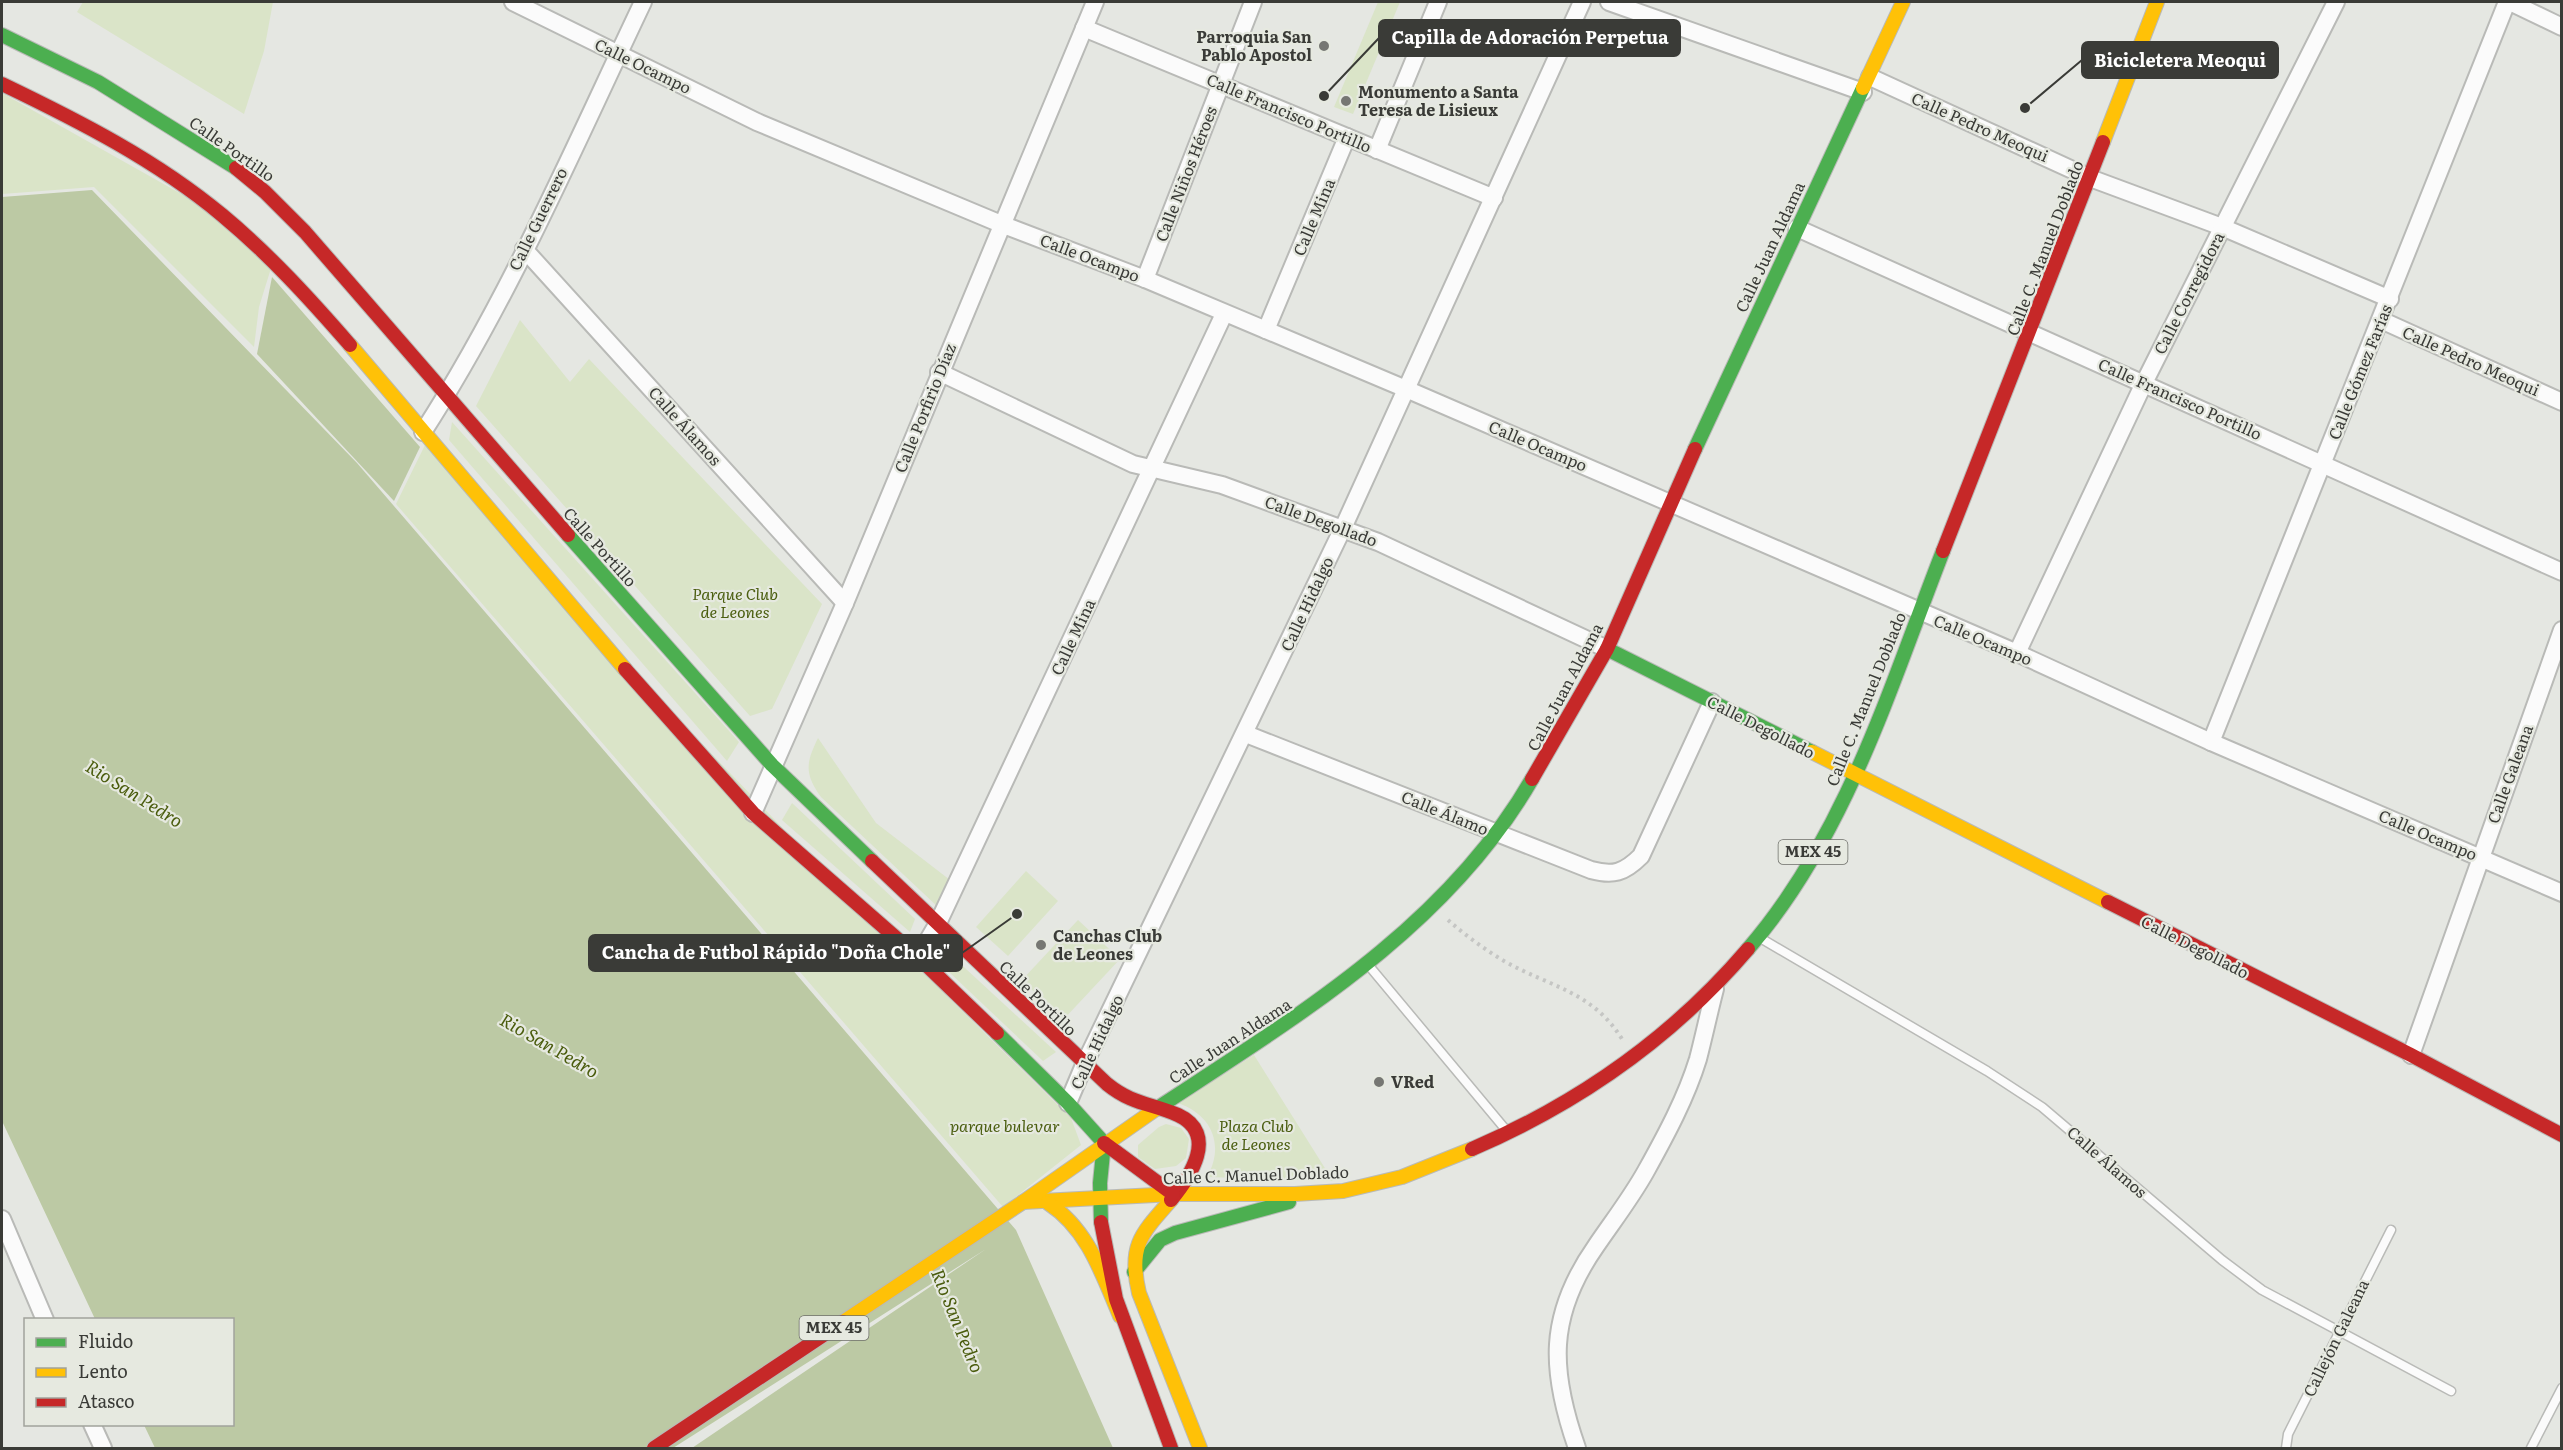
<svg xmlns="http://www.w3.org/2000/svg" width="2563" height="1450" font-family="Literata,serif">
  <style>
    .green { fill: #dae4c8 }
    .water { fill: #bcc9a4 }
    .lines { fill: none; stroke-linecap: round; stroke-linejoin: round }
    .lane-casing { stroke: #b9bab7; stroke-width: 11 }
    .street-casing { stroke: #b9bab7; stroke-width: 20 }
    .fast-casing { stroke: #b9bab7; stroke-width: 16 }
    .slow-casing { stroke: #b9bab7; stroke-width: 16 }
    .jam-casing { stroke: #b9bab7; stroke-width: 16 }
    .path { stroke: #c5c6c4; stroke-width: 4; stroke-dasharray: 3 4.5; stroke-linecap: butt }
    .lane { stroke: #fbfbfb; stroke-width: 8 }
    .street { stroke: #fbfbfb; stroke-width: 16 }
    .fast { stroke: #4caf50; stroke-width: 14 }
    .slow { stroke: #ffc107; stroke-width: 14 }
    .jam { stroke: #c62828; stroke-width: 14 }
    .poi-dot { fill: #767773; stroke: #e6e9e0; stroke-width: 2 }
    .labels { text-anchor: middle; stroke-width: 4.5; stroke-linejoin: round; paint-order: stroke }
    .shield { fill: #e6e9e0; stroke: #6e6f6a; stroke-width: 1.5 }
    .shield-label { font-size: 15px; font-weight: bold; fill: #3a3b37 }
    .poi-label { font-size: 16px; font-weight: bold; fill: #3a3b37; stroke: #e6e9e0; text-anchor: start }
    .street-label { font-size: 16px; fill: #3a3b37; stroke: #e6e9e0 }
    .park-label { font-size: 16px; font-style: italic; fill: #4c5f11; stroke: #e6e9e0 }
    .water-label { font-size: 18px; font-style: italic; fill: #4a5c0d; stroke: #e6e9e0 }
    .leader { fill: none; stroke: #3a3b37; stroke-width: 2 }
    .callout-dot { fill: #3a3b37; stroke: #e6e9e0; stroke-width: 2 }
    .callout { fill: #3a3b37; stroke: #3a3b37; stroke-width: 2 }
    .callout-label { font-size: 18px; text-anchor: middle; font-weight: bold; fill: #fff }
  </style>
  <rect width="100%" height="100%" fill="#e5e7e2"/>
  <g class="green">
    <path d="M83,2H273L264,51L244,114L77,12Z"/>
    <path d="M1378,2H1400L1353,114L1334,107Z"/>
    <path d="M2,93L208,209L272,265L259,307L254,347L94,187L2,194Z"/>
    <path d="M520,320L570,382L589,359L822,604L772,709L750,716L476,406Z"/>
    <path d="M452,422L739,742L727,761L449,440Z"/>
    <path d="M426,443L525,559L890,940L1071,1118L1081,1145L1003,1207L396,504Z"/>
    <path d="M818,738L876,823L950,880L938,907L821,797C804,773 806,763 818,738Z"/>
    <path d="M792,803L915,919L910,932L782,820Z"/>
    <path d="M1026,871L1058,901L1008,956L976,927Z"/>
    <path d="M1078,920L1120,959L1063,1020L1022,980Z"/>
    <path d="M939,944L1056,1052L1043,1061L930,954Z"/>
    <path d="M1254,1055L1333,1181L1207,1177C1225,1145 1212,1115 1178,1103Z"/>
    <path d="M1166,1124L1181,1128L1189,1139L1186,1158L1176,1166L1155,1169L1138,1157V1145L1159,1127Z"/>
  </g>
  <g class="water">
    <path d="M92,190L357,463L1016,1230L1113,1448H692L986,1249L673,1448H155L144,1425L232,1424V1320L95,1319L2,1121V197Z"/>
    <path d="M272,277L420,447L394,501L257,354Z"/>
  </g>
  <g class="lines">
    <g class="lane-casing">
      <g id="lane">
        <path d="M1762,939L1987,1071L2042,1107L2222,1260L2262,1290L2451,1391"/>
        <path d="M1370,967L1506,1130"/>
        <path d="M2286,1448L2288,1434L2391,1230"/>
        <path d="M2531,1448L2562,1388"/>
      </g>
    </g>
    <g class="street-casing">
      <g id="street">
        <path d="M513,2L757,122L1001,224L1145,279L1406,389L2017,653L2211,742L2562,893"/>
        <path d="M1609,2L1863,92"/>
        <path d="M2510,2L2562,27"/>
        <path d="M1084,28L1494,198"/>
        <path d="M1870,77L2090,178L2222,227L2390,299"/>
        <path d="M1377,150L1438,2"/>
        <path d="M1797,228L2562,572"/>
        <path d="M524,249L845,603"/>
        <path d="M1145,279L1253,2"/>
        <path d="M2381,320L2562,402"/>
        <path d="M1266,330L1347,137"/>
        <path d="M939,372L1133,464L1222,485L1378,542L1607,649"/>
        <path d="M423,432C509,299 575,145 643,2"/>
        <path d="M2017,653L2144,383L2336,2"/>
        <path d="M1246,734L1591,870C1613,876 1624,873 1641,856L1712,702"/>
        <path d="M2211,742L2507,2"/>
        <path d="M753,813L845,603L1095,2"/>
        <path d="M918,957L938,923L1224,314"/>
        <path d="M2411,1055L2562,630"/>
        <path d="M1068,1103L1084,1065L1343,528L1582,2"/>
        <path d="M2,1219L45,1320"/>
        <path d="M92,1424L103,1448"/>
        <path d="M1577,1448C1550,1371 1547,1316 1596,1246C1613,1221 1631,1198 1646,1171C1666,1135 1686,1098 1698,1059C1704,1036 1709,1012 1715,989"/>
      </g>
    </g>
    <g class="fast-casing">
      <g id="fast">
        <path d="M2,35L98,82L236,168"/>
        <path d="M1695,449L1863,88"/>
        <path d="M568,535L772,765L872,861"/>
        <path d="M1607,649L1812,752"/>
        <path d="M1748,949C1846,836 1890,687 1943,551"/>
        <path d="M997,1033L1068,1103L1104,1143L1100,1183L1101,1222"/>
        <path d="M1156,1109C1296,1017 1447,927 1532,779"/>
        <path d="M1134,1272L1160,1240L1175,1233L1289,1202"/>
      </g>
    </g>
    <g class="slow-casing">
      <g id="slow">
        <path d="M1863,88L1903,2"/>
        <path d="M2103,142L2157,2"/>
        <path d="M350,345L625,669"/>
        <path d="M1812,752L2108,902"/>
        <path d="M1171,1200C1141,1234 1128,1246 1139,1293L1200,1448"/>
        <path d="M1023,1202L1174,1194H1295L1343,1191L1402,1177L1472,1149"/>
        <path d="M1048,1203C1088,1229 1102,1274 1120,1316"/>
        <path d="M843,1322L1023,1202L1156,1109"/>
      </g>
    </g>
    <g class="jam-casing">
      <g id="jam">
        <path d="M2,84C79,121 156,160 222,215C269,254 310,299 350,345"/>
        <path d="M236,168L265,192L305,232L568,535"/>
        <path d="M1943,551L2103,142"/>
        <path d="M625,669L753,813L918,957L997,1033"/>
        <path d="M1532,779L1607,649L1695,449"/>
        <path d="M872,861L1107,1084C1133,1105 1151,1103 1178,1115C1219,1134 1190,1177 1171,1200"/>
        <path d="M2108,902L2411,1055L2562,1135"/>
        <path d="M1104,1143L1173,1194"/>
        <path d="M1472,1149C1579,1103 1672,1038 1748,949"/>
        <path d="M1101,1222L1116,1299L1171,1448"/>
        <path d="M654,1448L843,1322"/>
      </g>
    </g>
    <path class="path" d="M1448,920C1465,935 1484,949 1504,961C1550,987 1592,991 1622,1039"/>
    <use href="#lane" class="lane"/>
    <use href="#street" class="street"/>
    <use href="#fast" class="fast"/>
    <use href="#slow" class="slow"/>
    <use href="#jam" class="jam"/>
  </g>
  <g class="poi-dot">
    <circle cx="1324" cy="46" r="6"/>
    <circle cx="1346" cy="101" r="6"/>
    <circle cx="1041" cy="945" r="6"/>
    <circle cx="1379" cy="1082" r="6"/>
  </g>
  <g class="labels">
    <g class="shield">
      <rect x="1778.5" y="840" width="69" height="24" rx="4.5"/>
      <rect x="799.5" y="1316" width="69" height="24" rx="4.5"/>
    </g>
    <g class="shield-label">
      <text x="1813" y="857">MEX 45</text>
      <text x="834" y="1333">MEX 45</text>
    </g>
    <g class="poi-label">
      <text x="1312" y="43" text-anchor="end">Parroquia San<tspan x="1312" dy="18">Pablo Apostol</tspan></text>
      <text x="1358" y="98">Monumento a Santa<tspan x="1358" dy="18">Teresa de Lisieux</tspan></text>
      <text x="1053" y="942">Canchas Club<tspan x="1053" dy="18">de Leones</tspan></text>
      <text x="1391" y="1088">VRed</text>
    </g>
    <g class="street-label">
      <text transform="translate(643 66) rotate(26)" y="6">Calle Ocampo</text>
      <text transform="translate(1289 113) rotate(23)" y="6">Calle Francisco Portillo</text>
      <text transform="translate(1980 127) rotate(24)" y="6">Calle Pedro Meoqui</text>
      <text transform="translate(232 149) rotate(35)" y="6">Calle Portillo</text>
      <text transform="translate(1186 174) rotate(-69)" y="6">Calle Niños Héroes</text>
      <text transform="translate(1314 217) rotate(-67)" y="6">Calle Mina</text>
      <text transform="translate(538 219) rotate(-64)" y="6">Calle Guerrero</text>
      <text transform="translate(1770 247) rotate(-65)" y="6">Calle Juan Aldama</text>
      <text transform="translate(2045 248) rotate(-69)" y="6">Calle C. Manuel Doblado</text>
      <text transform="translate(1090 258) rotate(21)" y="6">Calle Ocampo</text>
      <text transform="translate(2189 293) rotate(-63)" y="6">Calle Corregidora</text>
      <text transform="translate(2471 361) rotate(24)" y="6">Calle Pedro Meoqui</text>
      <text transform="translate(2360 372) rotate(-68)" y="6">Calle Gómez Farías</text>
      <text transform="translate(2180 399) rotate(24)" y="6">Calle Francisco Portillo</text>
      <text transform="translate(925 408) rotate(-68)" y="6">Calle Porfirio Díaz</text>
      <text transform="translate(685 426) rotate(48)" y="6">Calle Álamos</text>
      <text transform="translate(1538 446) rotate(23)" y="6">Calle Ocampo</text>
      <text transform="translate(1321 521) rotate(20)" y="6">Calle Degollado</text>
      <text transform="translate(600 547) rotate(48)" y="6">Calle Portillo</text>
      <text transform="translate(1307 604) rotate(-65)" y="6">Calle Hidalgo</text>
      <text transform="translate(1073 637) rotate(-65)" y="6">Calle Mina</text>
      <text transform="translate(1983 640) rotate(23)" y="6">Calle Ocampo</text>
      <text transform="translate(1565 687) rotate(-62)" y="6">Calle Juan Aldama</text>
      <text transform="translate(1866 699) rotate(-68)" y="6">Calle C. Manuel Doblado</text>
      <text transform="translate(1761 727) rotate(27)" y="6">Calle Degollado</text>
      <text transform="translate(2510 774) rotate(-70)" y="6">Calle Galeana</text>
      <text transform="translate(1445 813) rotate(22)" y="6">Calle Álamo</text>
      <text transform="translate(2428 835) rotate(23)" y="6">Calle Ocampo</text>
      <text transform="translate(2195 947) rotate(27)" y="6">Calle Degollado</text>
      <text transform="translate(1038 998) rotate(44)" y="6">Calle Portillo</text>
      <text transform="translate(1230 1041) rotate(-33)" y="6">Calle Juan Aldama</text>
      <text transform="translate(1097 1042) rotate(-65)" y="6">Calle Hidalgo</text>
      <text transform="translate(2107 1162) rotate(41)" y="6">Calle Álamos</text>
      <text transform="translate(1256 1175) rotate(-2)" y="6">Calle C. Manuel Doblado</text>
      <text transform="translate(2336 1338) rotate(-64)" y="6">Callejón Galeana</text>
    </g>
    <g class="park-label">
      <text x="735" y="600">Parque Club<tspan x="735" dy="18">de Leones</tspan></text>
      <text x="1005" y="1132">parque bulevar</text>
      <text x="1256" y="1132">Plaza Club<tspan x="1256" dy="18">de Leones</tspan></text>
    </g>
    <g class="water-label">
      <text transform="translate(134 794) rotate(32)" y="6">Rio San Pedro</text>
      <text transform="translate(549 1046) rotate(30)" y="6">Rio San Pedro</text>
      <text transform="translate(957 1321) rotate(68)" y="6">Rio San Pedro</text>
    </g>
  </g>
  <path class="leader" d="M1324 96L1379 38M2025 108L2082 60M1017 914L962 953"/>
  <g class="callout-dot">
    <circle cx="1324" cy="96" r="6"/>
    <circle cx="2025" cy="108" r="6"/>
    <circle cx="1017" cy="914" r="6"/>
  </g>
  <g class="callout">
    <rect x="1379" y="20" width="301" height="36" rx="6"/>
    <rect x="2082" y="42" width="196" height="36" rx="6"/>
    <rect x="589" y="935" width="373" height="36" rx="6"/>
  </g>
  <g class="callout-label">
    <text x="1530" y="44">Capilla de Adoración Perpetua</text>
    <text x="2180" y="67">Bicicletera Meoqui</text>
    <text x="776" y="959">Cancha de Futbol Rápido "Doña Chole"</text>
  </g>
  <rect width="2563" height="1450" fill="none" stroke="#3a3b37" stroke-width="6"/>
  <rect x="24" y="1318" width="210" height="108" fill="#e6e9e0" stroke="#a1a39c" stroke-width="1.5"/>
  <rect x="36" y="1338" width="30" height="9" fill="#4caf50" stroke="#a1a39c" stroke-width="1.5"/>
  <text x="78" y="1348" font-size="18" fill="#3a3b37">Fluido</text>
  <rect x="36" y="1368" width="30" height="9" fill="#ffc107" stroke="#a1a39c" stroke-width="1.5"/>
  <text x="78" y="1378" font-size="18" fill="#3a3b37">Lento</text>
  <rect x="36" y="1398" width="30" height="9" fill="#c62828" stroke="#a1a39c" stroke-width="1.5"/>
  <text x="78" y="1408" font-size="18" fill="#3a3b37">Atasco</text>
</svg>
